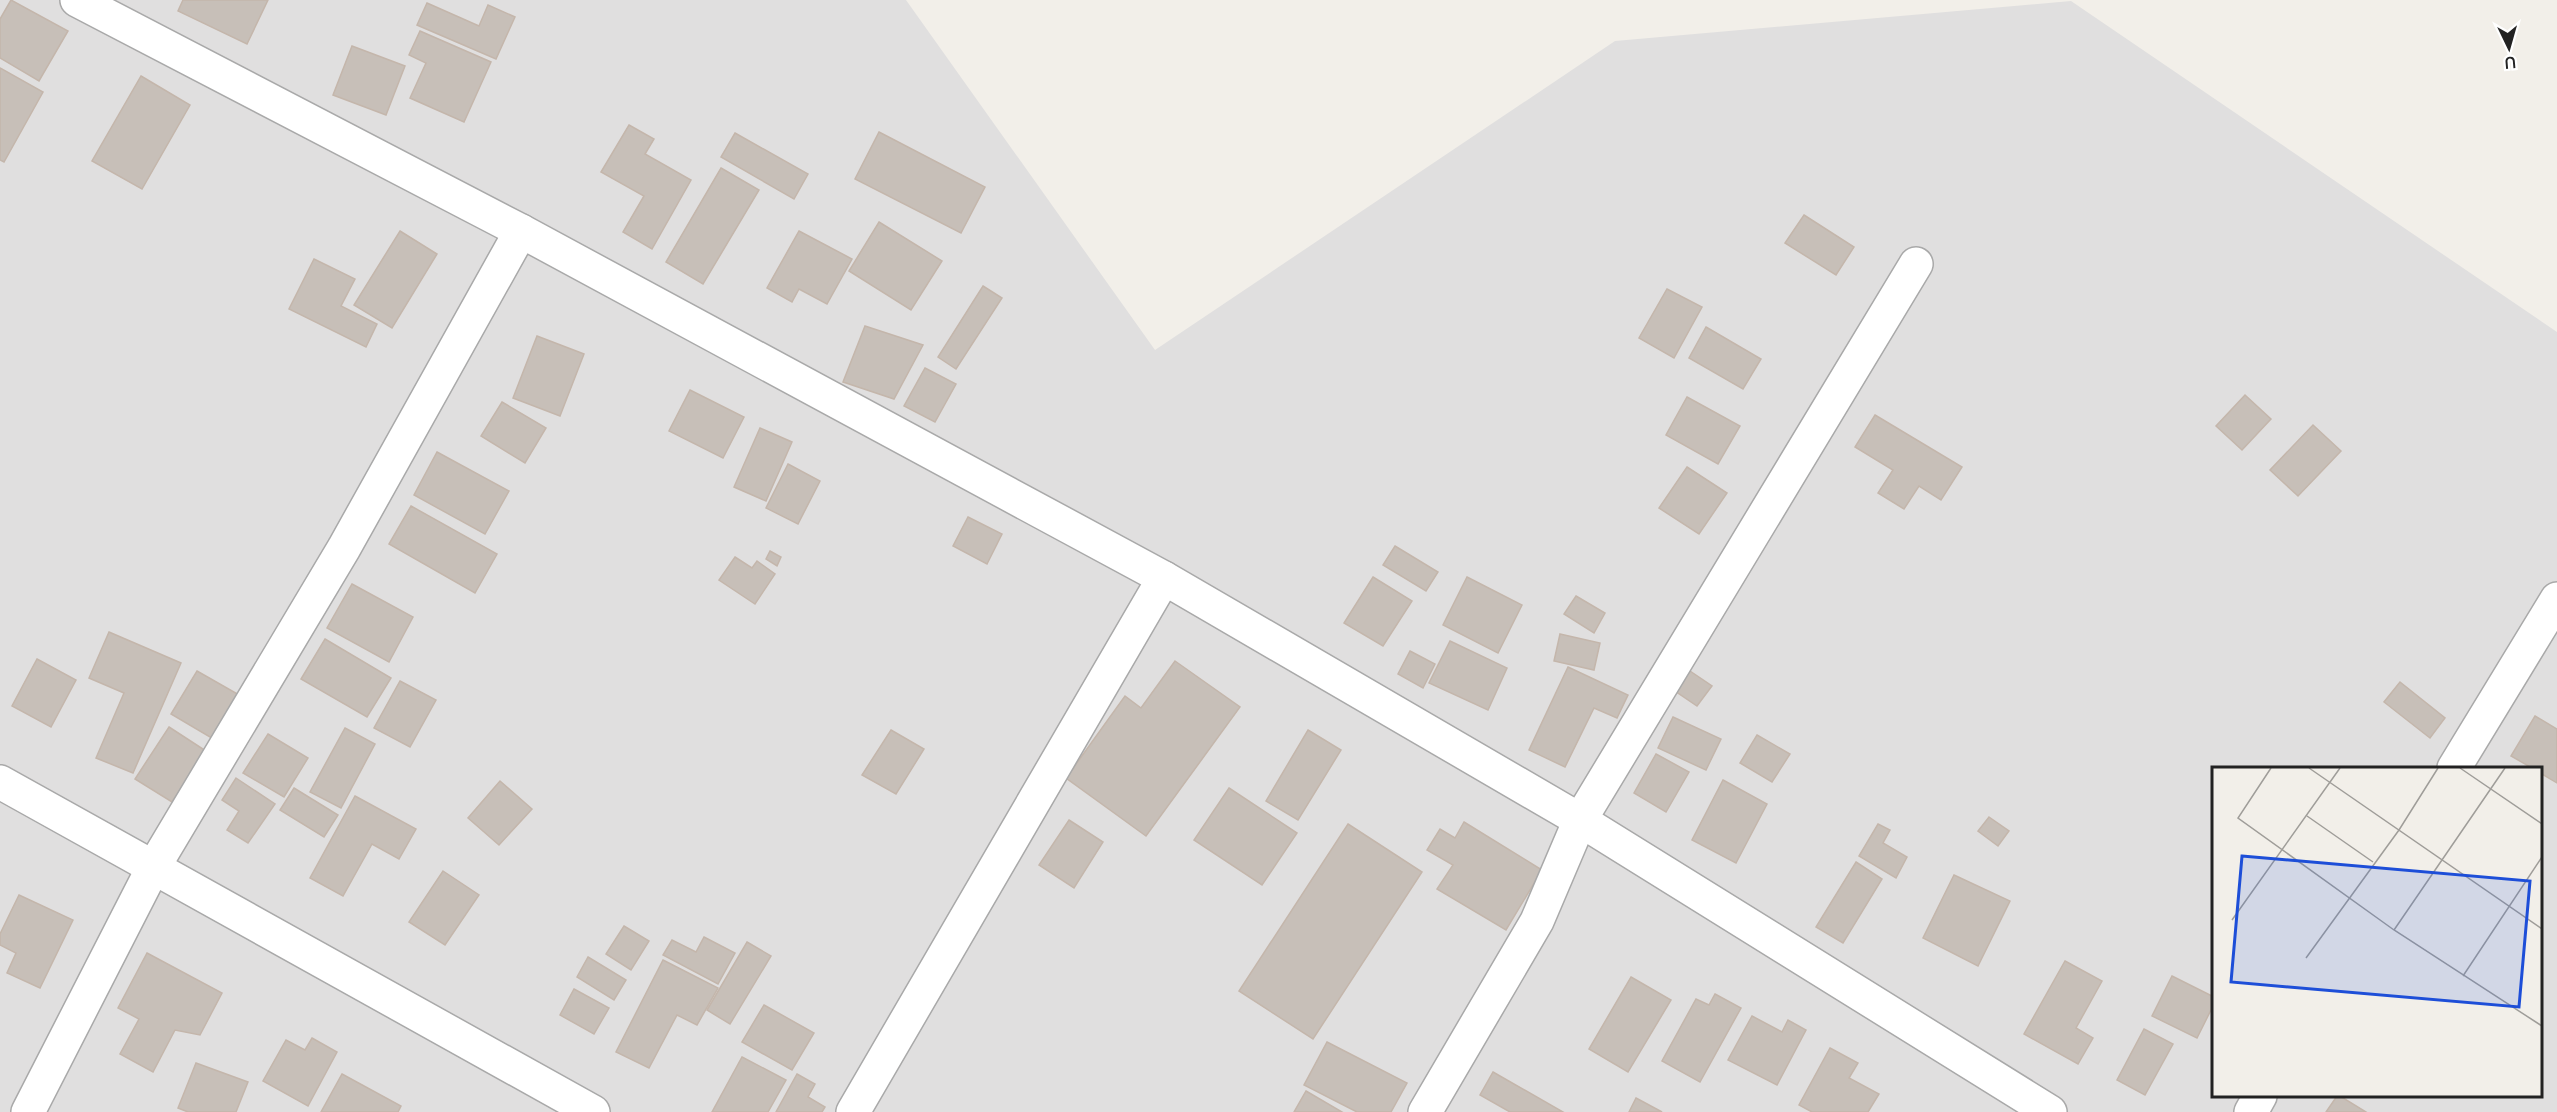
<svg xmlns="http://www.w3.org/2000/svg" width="2557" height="1112" font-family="Manrope,sans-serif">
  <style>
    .residential { fill: #e0dfdf; fill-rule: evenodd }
    .building { fill: #c7bfb8; stroke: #c4b6ab; stroke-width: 1.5 }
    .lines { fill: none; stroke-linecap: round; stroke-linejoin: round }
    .minor-casing { stroke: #a9a9a9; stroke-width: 36 }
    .minor { stroke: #fff; stroke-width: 33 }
    .inset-road { fill: none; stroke: #9f9d99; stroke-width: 1.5 }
    .view { fill: #1d4ed8; fill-opacity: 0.15; stroke: #1d4ed8; stroke-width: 3 }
    .inset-edge { fill: none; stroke: #222; stroke-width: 3 }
  </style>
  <rect width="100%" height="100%" fill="#f2efe9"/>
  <path class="residential" d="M0,0H906L1155,350L1615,41L2071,1L2557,332V1112H0ZM2214,768H2540V1096H2214Z"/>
  <g class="building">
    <path d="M11,0L68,31L39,81L0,58V19Z"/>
    <path d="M183,0H268L247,44L178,11Z"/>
    <path d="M427,3L479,26L488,5L515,17L496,59L417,25Z"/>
    <path d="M420,31L491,62L464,122L410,98L426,63L409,55Z"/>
    <path d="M352,46L405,66L386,115L333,95Z"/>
    <path d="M0,68L43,92L4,162L0,160Z"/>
    <path d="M141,76L190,105L142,189L92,161Z"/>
    <path d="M629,125L654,139L645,154L691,180L652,249L623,232L644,196L601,172Z"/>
    <path d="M879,132L985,187L961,233L855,179Z"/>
    <path d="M735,133L808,174L794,199L721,157Z"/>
    <path d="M721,168L759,190L703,284L666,262Z"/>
    <path d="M1804,215L1854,247L1836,275L1785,243Z"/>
    <path d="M879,222L942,261L911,310L849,271Z"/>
    <path d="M400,231L437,254L392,328L354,305Z"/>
    <path d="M799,231L852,259L827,304L799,289L792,302L767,288Z"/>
    <path d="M314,259L355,279L341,306L377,324L366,347L289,309Z"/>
    <path d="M983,286L1002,298L956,369L938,357Z"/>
    <path d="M1667,289L1702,307L1674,358L1639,338Z"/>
    <path d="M865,326L923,345L894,399L843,382Z"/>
    <path d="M1706,327L1761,359L1743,389L1689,358Z"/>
    <path d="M537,336L584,354L560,416L513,398Z"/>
    <path d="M925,368L956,384L935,422L904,406Z"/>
    <path d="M690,390L744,417L723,458L669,431Z"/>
    <path d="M2245,395L2271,419L2242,450L2216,426Z"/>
    <path d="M1687,397L1740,426L1718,464L1666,435Z"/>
    <path d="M502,402L546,428L525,463L481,436Z"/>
    <path d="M1875,415L1962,467L1941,500L1919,486L1904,509L1878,493L1893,470L1855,447Z"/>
    <path d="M2313,425L2341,451L2298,496L2270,470Z"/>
    <path d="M760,428L792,442L766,501L734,487Z"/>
    <path d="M437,452L509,491L485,534L414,495Z"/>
    <path d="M788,464L820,481L798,524L766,508Z"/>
    <path d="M1687,467L1727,493L1699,534L1659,508Z"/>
    <path d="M411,506L497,554L475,593L389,544Z"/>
    <path d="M968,517L1002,534L987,564L953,546Z"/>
    <path d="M1395,546L1438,572L1426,591L1383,565Z"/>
    <path d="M770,551L781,557L777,566L766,559Z"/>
    <path d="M735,557L752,568L757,561L775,574L755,604L719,580Z"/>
    <path d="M1373,577L1412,601L1383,646L1344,623Z"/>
    <path d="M1467,577L1522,605L1498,653L1443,625Z"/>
    <path d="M352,584L413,617L389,662L327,628Z"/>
    <path d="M1576,596L1605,613L1594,633L1564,614Z"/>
    <path d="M109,632L181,663L133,773L96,758L124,693L89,678Z"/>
    <path d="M1560,634L1600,643L1594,670L1554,661Z"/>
    <path d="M325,639L391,678L367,717L301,679Z"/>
    <path d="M1450,641L1507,668L1488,710L1429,683Z"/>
    <path d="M1410,651L1435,664L1423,688L1398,674Z"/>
    <path d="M37,659L76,680L51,727L12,706Z"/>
    <path d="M1175,661L1240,707L1146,836L1066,778L1125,696L1141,708Z"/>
    <path d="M1568,667L1628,695L1617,718L1594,708L1565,767L1529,750Z"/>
    <path d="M197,671L241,696L215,740L171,714Z"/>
    <path d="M1690,671L1712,686L1697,706L1675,691Z"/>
    <path d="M400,681L436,700L410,747L374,728Z"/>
    <path d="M2400,682L2445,718L2430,738L2384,702Z"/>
    <path d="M2535,716L2557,729V783L2540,773V768H2532L2511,756Z"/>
    <path d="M1673,717L1721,739L1706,770L1658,748Z"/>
    <path d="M169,727L206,751L172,802L135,779Z"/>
    <path d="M345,728L375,744L341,808L310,792Z"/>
    <path d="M891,730L924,749L896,794L862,775Z"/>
    <path d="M1308,730L1341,750L1298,820L1266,801Z"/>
    <path d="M268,734L308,758L284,797L243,773Z"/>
    <path d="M1757,735L1790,754L1772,782L1740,763Z"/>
    <path d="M1656,754L1689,772L1666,812L1634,793Z"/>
    <path d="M236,778L275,804L248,843L227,830L239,811L222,800Z"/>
    <path d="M1723,780L1767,804L1736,863L1692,840Z"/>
    <path d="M500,781L532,809L499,845L468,818Z"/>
    <path d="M294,788L338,815L324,837L280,810Z"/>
    <path d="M1229,788L1297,833L1262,885L1194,840Z"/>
    <path d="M355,796L416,829L399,859L372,844L343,896L310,878Z"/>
    <path d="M1989,817L2009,831L1998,846L1978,831Z"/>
    <path d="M1069,820L1103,842L1074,888L1039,865Z"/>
    <path d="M1464,822L1542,870L1506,930L1437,889L1453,865L1427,850L1440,829L1455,838Z"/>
    <path d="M1348,824L1422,872L1313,1039L1239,991Z"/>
    <path d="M1878,824L1890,830L1883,843L1907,857L1896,878L1859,856Z"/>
    <path d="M1856,862L1882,879L1843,943L1816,927Z"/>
    <path d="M443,871L479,895L445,945L409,922Z"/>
    <path d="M1954,875L2010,901L1978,966L1923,938Z"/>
    <path d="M19,895L73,920L40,988L7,973L16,953L0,945V934Z"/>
    <path d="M624,926L649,941L631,970L606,954Z"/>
    <path d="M704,937L735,953L718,984L663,955L672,940L696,952Z"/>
    <path d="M747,942L771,956L730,1024L707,1010Z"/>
    <path d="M147,953L222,993L200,1035L175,1030L153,1072L120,1054L139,1019L118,1008Z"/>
    <path d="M588,957L626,980L614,1000L577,977Z"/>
    <path d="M663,960L718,988L697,1025L677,1015L649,1068L616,1052Z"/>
    <path d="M2065,961L2102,981L2076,1028L2093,1038L2078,1064L2024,1034Z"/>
    <path d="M2172,976L2214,997V1004L2197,1038L2152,1016Z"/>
    <path d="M1631,977L1671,1000L1628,1072L1589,1049Z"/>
    <path d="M574,989L609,1008L594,1034L560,1015Z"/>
    <path d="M1715,994L1741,1008L1700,1082L1662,1061L1696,999L1709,1005Z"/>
    <path d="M764,1005L814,1033L792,1070L742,1042Z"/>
    <path d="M1752,1016L1782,1032L1788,1020L1806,1030L1777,1085L1728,1060Z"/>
    <path d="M2144,1029L2173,1044L2145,1095L2117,1080Z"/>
    <path d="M312,1038L337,1052L308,1106L263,1081L286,1040L305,1050Z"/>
    <path d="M1327,1042L1407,1083L1391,1112H1357L1304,1085Z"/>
    <path d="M1830,1048L1858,1063L1849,1078L1879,1094L1868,1112H1812L1799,1105Z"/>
    <path d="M742,1057L786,1080L768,1112H712Z"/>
    <path d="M196,1063L248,1082L236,1112H188L178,1108Z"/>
    <path d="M1493,1072L1563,1112H1510L1480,1095Z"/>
    <path d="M342,1074L401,1106L398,1112H321Z"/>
    <path d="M797,1074L815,1084L808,1097L825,1107L822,1112H776Z"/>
    <path d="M1306,1091L1342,1112H1294Z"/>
    <path d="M2337,1096H2340L2366,1112H2326Z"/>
    <path d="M1636,1098L1662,1112H1629Z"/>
  </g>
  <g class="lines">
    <g class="minor-casing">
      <g id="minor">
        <path d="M77,0L521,231L1164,578L1580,820L2050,1112"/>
        <path d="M2454,768L2557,599"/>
        <path d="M0,782L593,1112"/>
        <path d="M28,1112L153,868L344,548L521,231"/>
        <path d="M853,1112L1164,578"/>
        <path d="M1425,1112L1537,921L1580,820L1916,264"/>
        <path d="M2251,1112L2260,1096"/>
      </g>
    </g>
    <use href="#minor" class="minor"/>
  </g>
  <g transform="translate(2212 767)">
    <rect width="330" height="330" fill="#f2efe9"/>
    <path class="inset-road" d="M59,1L26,51L182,163L330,259M97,1L330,162M248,1L330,57M95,49L161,95M20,153L128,1M182,163L293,1M94,191L187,63L226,1M251,209L330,90"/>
    <path class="view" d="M30,89L318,114L307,240L19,215Z"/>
    <rect width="330" height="330" class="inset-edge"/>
  </g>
  <g transform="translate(2509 48) rotate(175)" stroke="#ffffff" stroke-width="4.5" paint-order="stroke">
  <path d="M0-4.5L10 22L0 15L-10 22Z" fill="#222222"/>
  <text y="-9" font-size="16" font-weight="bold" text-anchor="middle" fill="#222222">U</text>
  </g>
</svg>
